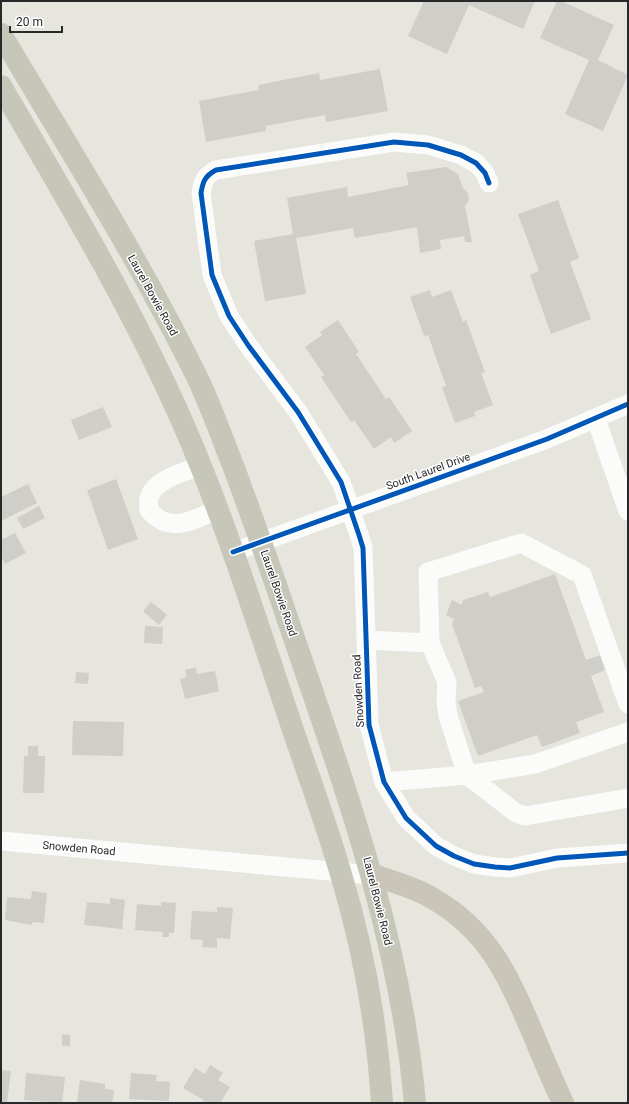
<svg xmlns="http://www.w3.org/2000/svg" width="629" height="1104" font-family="Roboto,sans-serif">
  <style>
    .building { fill: #cfcec9 }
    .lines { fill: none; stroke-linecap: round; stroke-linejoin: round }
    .minor { stroke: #fbfbfa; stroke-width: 19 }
    .major { stroke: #c6c7b9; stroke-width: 22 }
    .highway { stroke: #c9c5b9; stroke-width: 22 }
    .cycleway-casing { stroke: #fff; stroke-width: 8 }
    .cycleway { stroke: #0057b8; stroke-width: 5 }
    .labels { text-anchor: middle; stroke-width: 3; stroke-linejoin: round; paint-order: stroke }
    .street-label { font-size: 11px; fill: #282828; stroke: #fff }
  </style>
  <rect width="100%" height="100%" fill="#e6e5de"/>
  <g class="building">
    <path d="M424,1H535L523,29L469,5L447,54L408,36Z"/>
    <path d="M557,1H561L614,25L598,60L628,75L603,131L565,114L589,60L540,38Z"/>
    <path d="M380,69L388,111L326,122L325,115L266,126V131L206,142L199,101L259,90L258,85L319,73L320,80Z"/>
    <path d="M446,167L458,174L463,188L468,193L469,200L465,206L472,242H465L464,236L440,240L441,249L420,253L417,227L355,238L353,228L296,238L306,294L265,301L254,241L293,234L287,198L347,187L348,197L409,185L406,173Z"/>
    <path d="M558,200L579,258L570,262L591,319L551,334L530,275L539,271L518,214Z"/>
    <path d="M430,290L432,297L451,290L463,322L466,320L485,372L481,373L493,405L474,412L475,416L455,423L442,387L446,386L428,335L424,336L410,297Z"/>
    <path d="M338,320L359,352L356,354L386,399L389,397L412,431L394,443L391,437L374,449L354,420L351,422L321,377L324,375L305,347L322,335L320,332Z"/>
    <path d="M103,407L112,427L79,440L71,420Z"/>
    <path d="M116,479L138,539L108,550L87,490Z"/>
    <path d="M28,484L37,503L1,521V497Z"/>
    <path d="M39,506L45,518L23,529L17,518Z"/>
    <path d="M15,533L26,553L5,564L1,556V540Z"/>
    <path d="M555,574L586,660L600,655L605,670L591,676L604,712L576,722L580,733L542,747L537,735L478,756L458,701L484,692L481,686L475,688L452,624L454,619L446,615L452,600L462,605L463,600L488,592L490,597Z"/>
    <path d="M151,602L167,615L159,625L143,611Z"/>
    <path d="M145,626L163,627L162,644L144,643Z"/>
    <path d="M196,667L197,674L215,671L219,691L185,699L180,679L187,677L185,670Z"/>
    <path d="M76,672L89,673L88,684L75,683Z"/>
    <path d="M73,721L124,722L123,756L72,755Z"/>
    <path d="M28,746H38V756H45L44,793H23L24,756H28Z"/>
    <path d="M32,891L47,893L44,923L32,922V925L5,920L7,897L31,899Z"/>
    <path d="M110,898L125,900L122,929L84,925L87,902L110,904Z"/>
    <path d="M161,902L176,903L174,933H169V937H162L163,932L135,930L137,904L161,906Z"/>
    <path d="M217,907L233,908L230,939L217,938V948L202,947L203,940L190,939L192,911L217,912Z"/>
    <path d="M62,1034L70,1035V1046H62Z"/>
    <path d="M210,1065L223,1073L218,1080L230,1087L220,1103H202L204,1100L183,1088L195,1068L205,1074Z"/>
    <path d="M1,1070L11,1071L7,1103L1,1102Z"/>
    <path d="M26,1073L65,1077L62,1103L24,1100Z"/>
    <path d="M131,1073L157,1075L156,1081L170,1082L169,1101L129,1099Z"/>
    <path d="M80,1080L105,1084V1089L114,1090L112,1103H77Z"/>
  </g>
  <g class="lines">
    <g class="minor">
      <path d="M489,183L485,173L476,163L461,155L428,145L394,142L216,170C205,176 203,181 201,193L212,275L229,316L248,345L298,412L341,482L359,535L363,548L369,725L384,782L406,818L436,846L454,856L474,864L495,867L510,868L557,858L628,853"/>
      <path d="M596,419L628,511"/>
      <path d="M200,466C185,472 154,479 149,498C148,501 149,506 149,510C170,535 192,520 217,510"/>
      <path d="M233,552L547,439L628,404"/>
      <path d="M366,640L430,643"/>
      <path d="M628,704L582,575L521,543L428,572L430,643L447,682L446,700L448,716L467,775L516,813L525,816L628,798"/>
      <path d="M384,782L467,775L535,764L628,732"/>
      <path d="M1,841L373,875"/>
    </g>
    <g class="major">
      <path d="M1,34C68,147 139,259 197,377C211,406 222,438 234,468C255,525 275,581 294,638C347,793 400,938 415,1103"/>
      <path d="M1,86C58,184 117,282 165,384C218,495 254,614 293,730C309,777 326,823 340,871C363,946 377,1025 382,1103"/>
    </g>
    <path class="highway" d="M373,875C393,882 414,887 432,898C490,931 509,978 534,1036C543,1059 553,1081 563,1103"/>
    <g class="cycleway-casing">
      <g id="cycleway">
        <path d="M489,183L485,173L476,163L461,155L428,145L394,142L216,170C205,176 203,181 201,193L212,275L229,316L248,345L298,412L341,482L359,535L363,548L369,725L384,782L406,818L436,846L454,856L474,864L495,867L510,868L557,858L628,853"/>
        <path d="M233,552L547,439L628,404"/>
      </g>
    </g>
    <use href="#cycleway" class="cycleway"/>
  </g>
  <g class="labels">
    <g class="street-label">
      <text transform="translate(153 295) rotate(61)" y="4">Laurel Bowie Road</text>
      <text transform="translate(428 471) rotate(-20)" y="4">South Laurel Drive</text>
      <text transform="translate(279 593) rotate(71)" y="4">Laurel Bowie Road</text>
      <text transform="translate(358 691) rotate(-93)" y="4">Snowden Road</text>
      <text transform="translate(79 848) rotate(5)" y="4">Snowden Road</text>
      <text transform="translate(378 901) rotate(76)" y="4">Laurel Bowie Road</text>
    </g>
  </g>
  <rect width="629" height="1104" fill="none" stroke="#282828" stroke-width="4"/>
  <path d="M10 26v6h52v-6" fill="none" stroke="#282828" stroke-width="2"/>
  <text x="16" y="26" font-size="12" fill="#282828" stroke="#ffffff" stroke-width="3" paint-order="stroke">20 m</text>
</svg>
